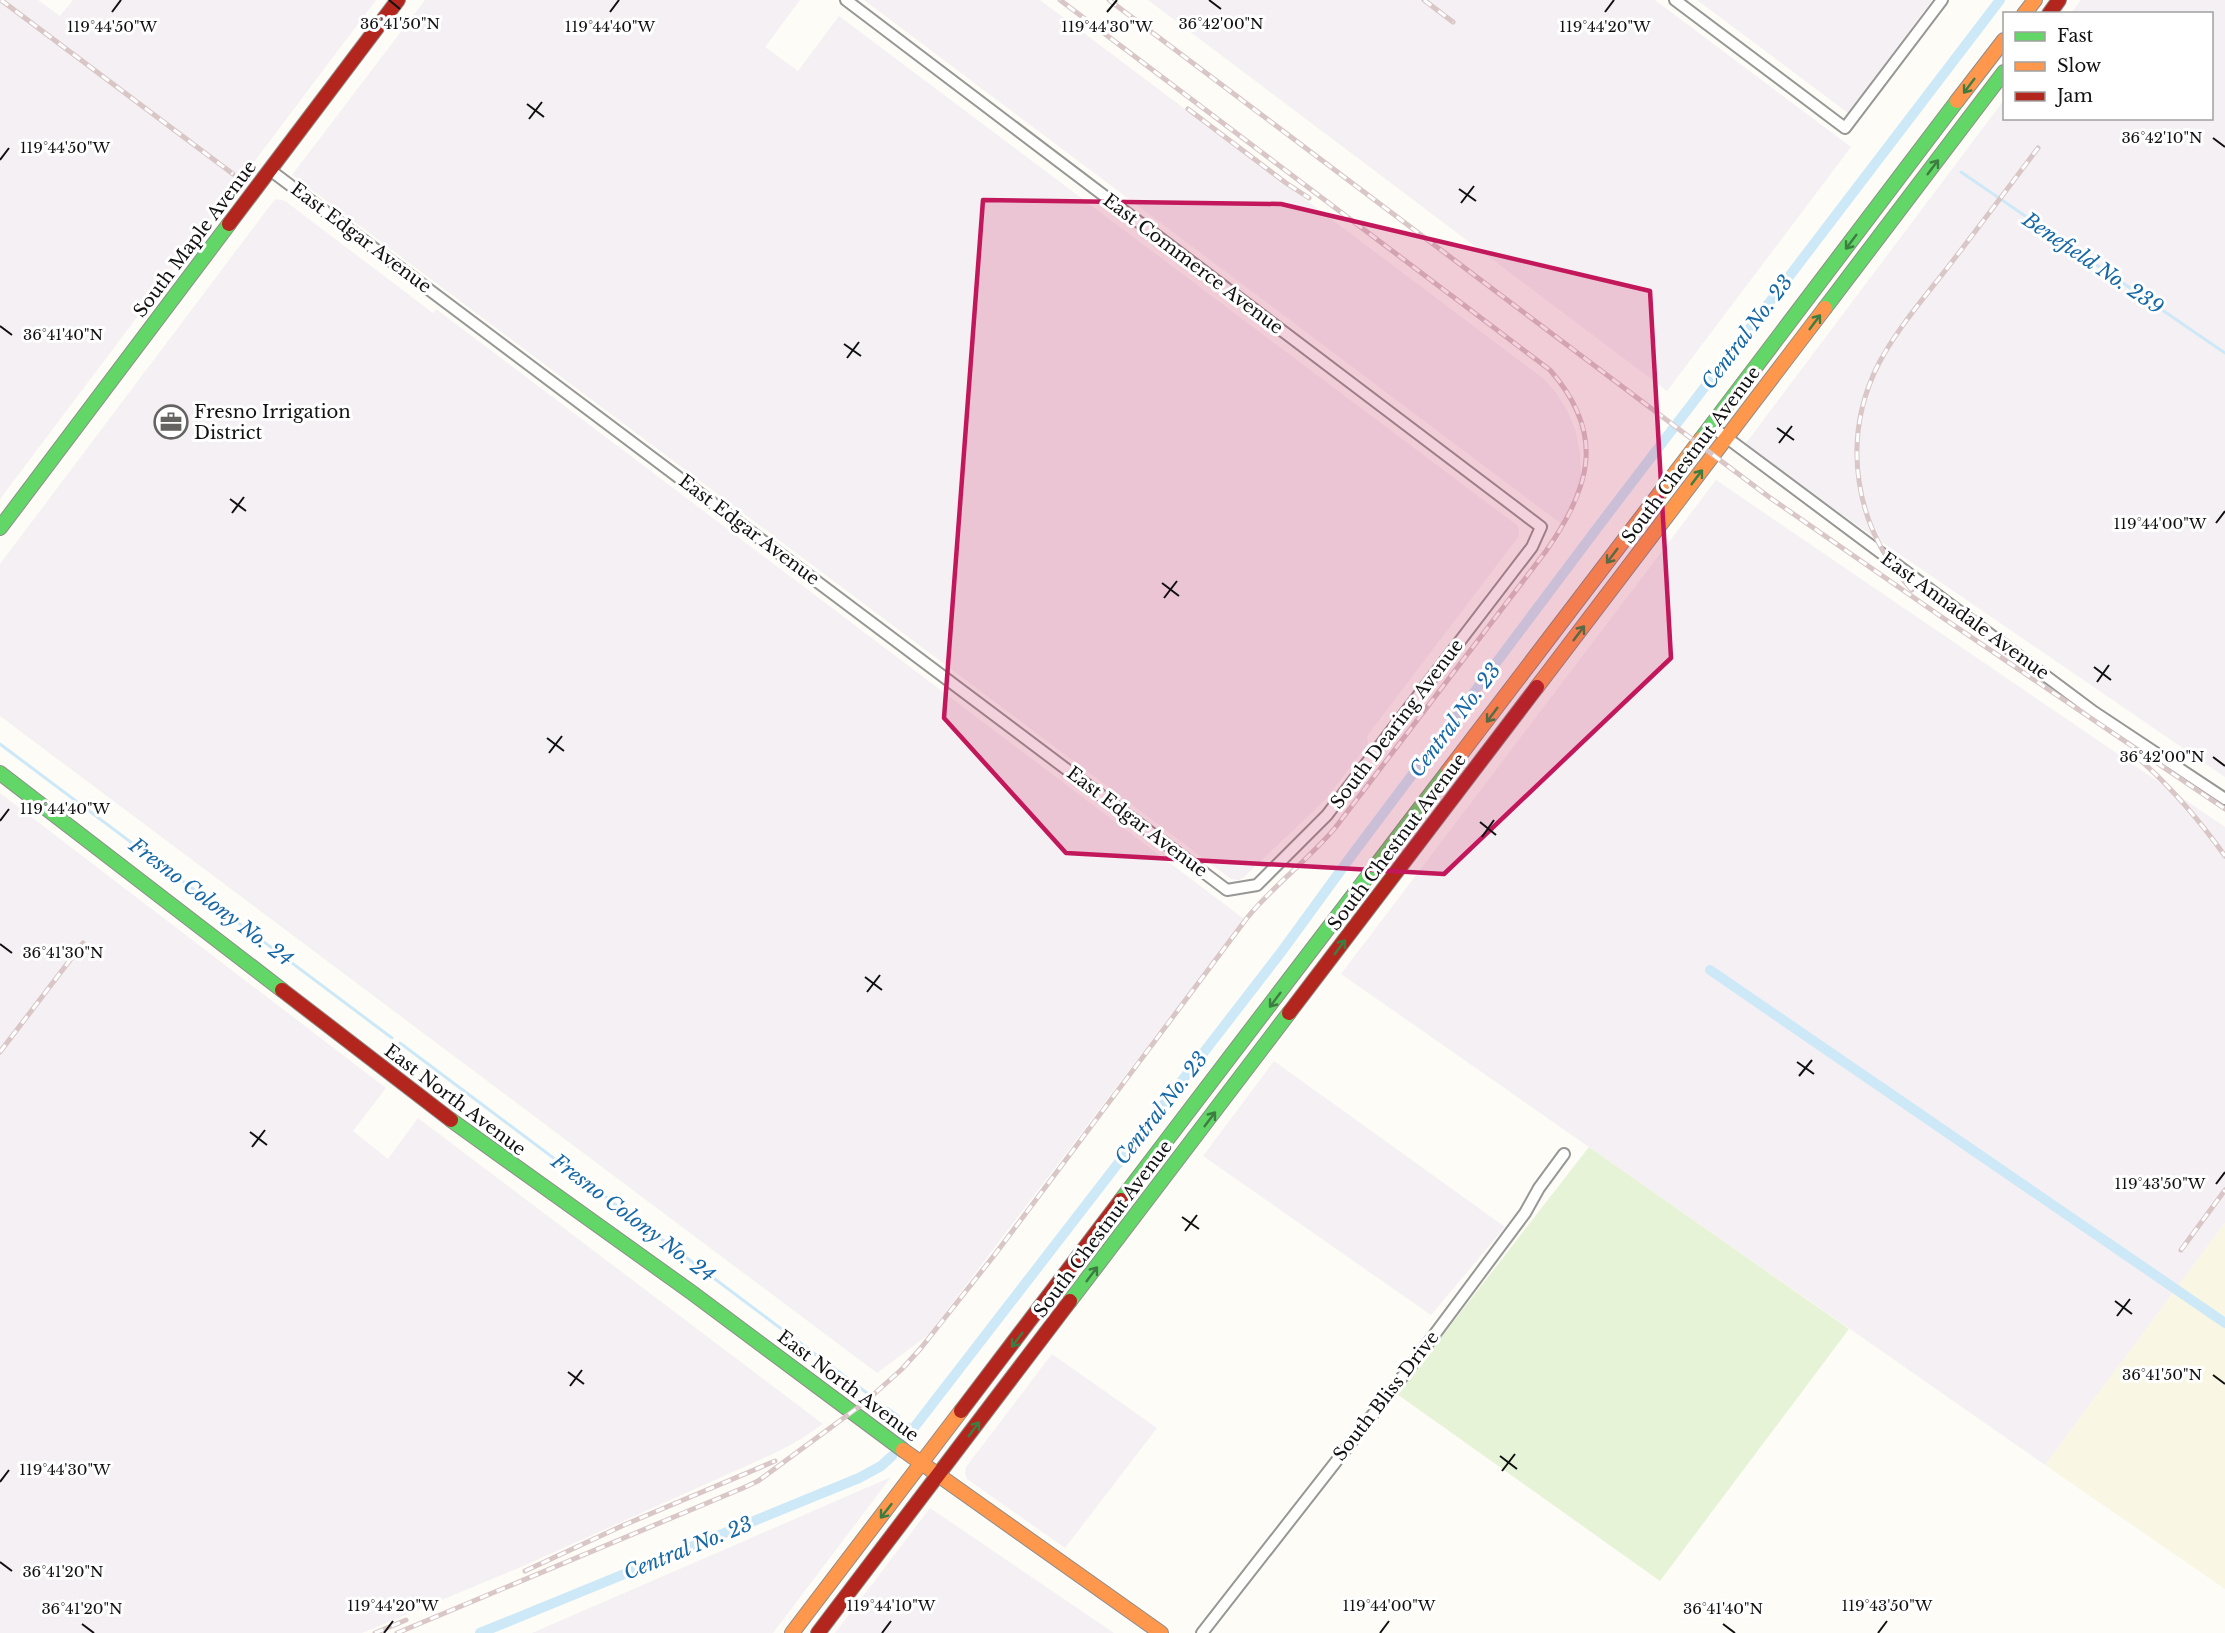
<svg xmlns="http://www.w3.org/2000/svg" width="2225" height="1633" font-family="'Libre Baskerville',serif">
  <style>
    .industrial { fill: #f5f0f3 }
    .farmland { fill: #f9f7e4 }
    .green { fill: #e7f3d7 }
    .lines { fill: none; stroke-linecap: round; stroke-linejoin: round }
    .stream { stroke: #cde8f7; stroke-width: 3 }
    .canal { stroke: #cde8f7; stroke-width: 10 }
    .street-casing { stroke: #979795; stroke-width: 14 }
    .fast-casing { stroke: #8e8d8b; stroke-width: 16 }
    .slow-casing { stroke: #8e8d8b; stroke-width: 16 }
    .jam-casing { stroke: #8e8d8b; stroke-width: 16 }
    .street { stroke: #fffffe; stroke-width: 10 }
    .fast { stroke: #63d668; stroke-width: 14 }
    .slow { stroke: #ff974d; stroke-width: 14 }
    .jam { stroke: #b3261e; stroke-width: 14 }
    .rail-casing { stroke: #d9c6c7; stroke-width: 5 }
    .rail { stroke: #fff; stroke-width: 3; stroke-dasharray: 9; stroke-linecap: butt }
    .oneway { stroke: #3e7d41 }
    .marked { fill: #c2185b; fill-opacity: 0.2; stroke: #c2185b; stroke-width: 4.5; stroke-linejoin: round }
    .ticks { fill: none; stroke: #111; stroke-width: 2 }
    .labels { text-anchor: middle; stroke-width: 6; stroke-linejoin: round; paint-order: stroke }
    .street-label { font-size: 18px; fill: #111; stroke: #fff }
    .poi-label { font-size: 18px; fill: #111; stroke: #fff; text-anchor: start }
    .water-label { font-size: 20px; font-style: italic; fill: #1768a6; stroke: #fff }
    .ticks-label { font-size: 15px; text-anchor: middle; fill: #111; stroke: #fff; stroke-width: 6; stroke-linejoin: round; paint-order: stroke }
  </style>
  <rect width="100%" height="100%" fill="#fdfcf7"/>
  <g class="industrial">
    <path d="M0,0H38L60,16L73,0H376L0,499Z"/>
    <path d="M425,0H800L765,47L798,71L839,16L1518,526L1519,536L1367,736L1368,744L1325,800L1243,878L1239,880L1231,879L292,175Z"/>
    <path d="M864,0H1040L1544,379L1557,394L1568,412L1576,432L1580,453L1581,474L1577,496L1564,526Z"/>
    <path d="M1148,0H1655L1851,147L1667,391Z"/>
    <path d="M1697,0H1932L1848,113Z"/>
    <path d="M2081,0H2225V777L1743,447L2004,100V118H2212V14L2071,13Z"/>
    <path d="M276,199L285,201L433,313L436,309L1244,919L928,1335L877,1373L0,716V564L272,203Z"/>
    <path d="M1716,480L2225,827V1223L2045,1465L1341,974Z"/>
    <path d="M0,793L386,1088L353,1131L388,1159L418,1118L823,1424L801,1439L775,1453L523,1566L362,1633H0Z"/>
    <path d="M1274,1061L1505,1227L1431,1315L1203,1156Z"/>
    <path d="M1052,1354L1157,1428L1065,1548L967,1479L965,1473L966,1467Z"/>
    <path d="M891,1477L773,1633H532L735,1545Z"/>
    <path d="M930,1508L1114,1633H835Z"/>
  </g>
  <path class="farmland" d="M2225,1223V1589L2045,1465Z"/>
  <path class="green" d="M1589,1147L1849,1329L1660,1581L1397,1394Z"/>
  <g class="lines">
    <g class="stream">
      <path d="M1961,172L2225,353"/>
      <path d="M0,744L392,1038"/>
      <path d="M400,1043L867,1393"/>
      <path d="M887,1408L899,1417"/>
      <path d="M908,1424L914,1427"/>
    </g>
    <g class="canal">
      <path d="M1710,970L2225,1323"/>
      <path d="M906,1438L1282,951L1349,859L1601,523L2000,0"/>
      <path d="M480,1633L859,1478L881,1466L892,1456"/>
    </g>
    <g class="street-casing">
      <g id="street">
        <path d="M1675,0L1845,128L1942,0"/>
        <path d="M270,170L1227,890L1257,885L1327,815L1532,547L1541,527L846,0"/>
        <path d="M1711,426L2094,712L2225,799"/>
        <path d="M1202,1633L1417,1358L1525,1213L1539,1188L1564,1154"/>
      </g>
    </g>
    <g class="fast-casing">
      <g id="fast">
        <path d="M1825,308L2004,72"/>
        <path d="M1701,439L1957,101"/>
        <path d="M0,528L229,224"/>
        <path d="M0,773L282,990"/>
        <path d="M451,1120L691,1292L903,1450"/>
        <path d="M1121,1200L1448,771"/>
        <path d="M1070,1301L1289,1013"/>
      </g>
    </g>
    <g class="slow-casing">
      <g id="slow">
        <path d="M2024,14L2035,0"/>
        <path d="M1957,101L2004,40"/>
        <path d="M1537,687L1825,308"/>
        <path d="M1448,771L1701,439"/>
        <path d="M903,1450L1161,1633"/>
        <path d="M792,1633L961,1411"/>
      </g>
    </g>
    <g class="jam-casing">
      <g id="jam">
        <path d="M2049,14L2059,0"/>
        <path d="M229,224L398,0"/>
        <path d="M282,990L451,1120"/>
        <path d="M1289,1013L1537,687"/>
        <path d="M961,1411L1121,1200"/>
        <path d="M818,1633L1070,1301"/>
      </g>
    </g>
    <use href="#street" class="street"/>
    <use href="#fast" class="fast"/>
    <use href="#slow" class="slow"/>
    <use href="#jam" class="jam"/>
    <g class="rail-casing">
      <g id="rail">
        <path d="M1,0L233,174"/>
        <path d="M1109,0L1769,497L1946,620L2225,809"/>
        <path d="M1424,0L1453,22"/>
        <path d="M1188,109L1286,183L1309,198"/>
        <path d="M1912,590C1854,528 1840,439 1879,363C1897,329 1924,298 1948,267C1978,228 2008,188 2038,148"/>
        <path d="M2138,758C2170,786 2200,821 2225,856"/>
        <path d="M0,1052L83,943"/>
        <path d="M2181,1250L2225,1190"/>
        <path d="M525,1571L624,1525L775,1461"/>
        <path d="M375,1633L406,1620"/>
        <path d="M397,1633L743,1488L758,1481L864,1403L902,1369L921,1348L996,1253L1247,918C1274,885 1308,860 1335,828L1546,551C1591,487 1606,434 1550,370L1060,0"/>
      </g>
    </g>
    <use href="#rail" class="rail"/>
  </g>
  <defs><path id="oneway-shaft" d="M-6 0H5M1.5-3L5.5 0L1.5 3" fill="none" stroke-width="1.6" stroke-linecap="round" stroke-linejoin="round" transform="scale(1.5)"/></defs>
  <g class="oneway">
    <use href="#oneway-shaft" transform="translate(1969 86) rotate(127)"/>
    <use href="#oneway-shaft" transform="translate(1933 167) rotate(-53)"/>
    <use href="#oneway-shaft" transform="translate(1851 242) rotate(127)"/>
    <use href="#oneway-shaft" transform="translate(1815 322) rotate(-53)"/>
    <use href="#oneway-shaft" transform="translate(1697 477) rotate(-53)"/>
    <use href="#oneway-shaft" transform="translate(1612 556) rotate(127)"/>
    <use href="#oneway-shaft" transform="translate(1579 633) rotate(-53)"/>
    <use href="#oneway-shaft" transform="translate(1492 715) rotate(127)"/>
    <use href="#oneway-shaft" transform="translate(1340 947) rotate(-53)"/>
    <use href="#oneway-shaft" transform="translate(1275 1000) rotate(127)"/>
    <use href="#oneway-shaft" transform="translate(1210 1119) rotate(-53)"/>
    <use href="#oneway-shaft" transform="translate(1092 1274) rotate(-53)"/>
    <use href="#oneway-shaft" transform="translate(1017 1340) rotate(127)"/>
    <use href="#oneway-shaft" transform="translate(974 1429) rotate(-53)"/>
    <use href="#oneway-shaft" transform="translate(886 1511) rotate(128)"/>
  </g>
  <path class="marked" d="M983,200L1281,204L1650,291L1671,658L1444,874L1066,853L944,718Z"/>
  <path class="ticks" d="M389,0L400,9M1209,0L1221,9M112,12L121,0M610,12L619,0M1107,12L1117,0M1605,12L1614,0M527,104L544,117M529,119L542,102M2213,138L2225,147M0,160L9,148M1459,189L1476,201M1461,203L1474,186M0,326L12,335M844,344L861,356M847,358L859,342M1777,428L1794,440M1779,443L1792,426M230,499L246,511M232,513L244,497M2216,523L2225,511M1162,583L1179,596M1164,598L1177,581M2094,667L2111,680M2097,682L2109,665M547,738L564,751M549,753L562,736M2213,757L2225,766M0,821L9,809M1480,822L1496,835M1482,837L1494,820M0,944L12,953M865,977L882,990M867,992L880,975M1797,1062L1814,1074M1799,1076L1812,1060M250,1132L267,1145M252,1147L265,1130M2216,1184L2225,1172M1182,1217L1199,1229M1185,1231L1197,1215M2115,1301L2132,1314M2117,1316L2130,1299M568,1372L584,1384M2213,1375L2225,1384M570,1386L582,1370M1500,1456L1517,1469M1502,1471L1515,1454M0,1482L9,1470M0,1562L12,1571M82,1624L94,1633M1723,1624L1735,1633M384,1633L393,1621M882,1633L891,1621M1380,1633L1389,1621M1878,1633L1887,1621"/>
  <defs>
    <g id="office-ring" transform="scale(1.725)"><circle r="9.5" fill="#fff" stroke="#646362" stroke-width="1.5"/><path d="M-6-3h4V-5.5h4V-3h4V5H-6ZM-1-4.5V-3h2v-1.5ZM-6 0V1H6V0Z" fill="#646362"/></g>
  </defs>
  <g fill-rule="evenodd">
    <use href="#office-ring" x="171" y="422"/>
  </g>
  <g class="labels">
    <g class="street-label">
      <text transform="translate(361 238) rotate(37)" y="6">East Edgar Avenue</text>
      <text transform="translate(195 239) rotate(-53)" y="6">South Maple Avenue</text>
      <text transform="translate(1193 264) rotate(37)" y="6">East Commerce Avenue</text>
      <text transform="translate(1691 455) rotate(-53)" y="6">South Chestnut Avenue</text>
      <text transform="translate(749 530) rotate(37)" y="6">East Edgar Avenue</text>
      <text transform="translate(1965 616) rotate(36)" y="6">East Annadale Avenue</text>
      <text transform="translate(1397 724) rotate(-53)" y="6">South Dearing Avenue</text>
      <text transform="translate(1137 822) rotate(37)" y="6">East Edgar Avenue</text>
      <text transform="translate(1397 842) rotate(-53)" y="6">South Chestnut Avenue</text>
      <text transform="translate(455 1100) rotate(37)" y="6">East North Avenue</text>
      <text transform="translate(1103 1229) rotate(-53)" y="6">South Chestnut Avenue</text>
      <text transform="translate(848 1386) rotate(37)" y="6">East North Avenue</text>
      <text transform="translate(1386 1396) rotate(-52)" y="6">South Bliss Drive</text>
    </g>
    <g class="poi-label">
      <text x="194" y="418">Fresno Irrigation<tspan x="194" dy="21">District</tspan></text>
    </g>
    <g class="water-label">
      <text transform="translate(2093 263) rotate(34)" y="7">Benefield No. 239</text>
      <text transform="translate(1747 332) rotate(-53)" y="7">Central No. 23</text>
      <text transform="translate(1455 720) rotate(-53)" y="7">Central No. 23</text>
      <text transform="translate(211 902) rotate(37)" y="7">Fresno Colony No. 24</text>
      <text transform="translate(1161 1108) rotate(-52)" y="7">Central No. 23</text>
      <text transform="translate(633 1218) rotate(37)" y="7">Fresno Colony No. 24</text>
      <text transform="translate(688 1548) rotate(-22)" y="7">Central No. 23</text>
    </g>
  </g>
  <g class="ticks-label">
    <text x="400" y="29">36°41'50"N</text>
    <text x="1221" y="29">36°42'00"N</text>
    <text x="112" y="32">119°44'50"W</text>
    <text x="610" y="32">119°44'40"W</text>
    <text x="1107" y="32">119°44'30"W</text>
    <text x="1605" y="32">119°44'20"W</text>
    <text x="2162" y="143">36°42'10"N</text>
    <text x="65" y="153">119°44'50"W</text>
    <text x="63" y="340">36°41'40"N</text>
    <text x="2160" y="529">119°44'00"W</text>
    <text x="2162" y="762">36°42'00"N</text>
    <text x="65" y="814">119°44'40"W</text>
    <text x="63" y="958">36°41'30"N</text>
    <text x="2160" y="1189">119°43'50"W</text>
    <text x="2162" y="1380">36°41'50"N</text>
    <text x="65" y="1475">119°44'30"W</text>
    <text x="63" y="1577">36°41'20"N</text>
    <text x="393" y="1611">119°44'20"W</text>
    <text x="891" y="1611">119°44'10"W</text>
    <text x="1389" y="1611">119°44'00"W</text>
    <text x="1887" y="1611">119°43'50"W</text>
    <text x="82" y="1614">36°41'20"N</text>
    <text x="1723" y="1614">36°41'40"N</text>
  </g>
  <rect x="2003" y="12" width="210" height="108" fill="#ffffff" stroke="#a0a0a0" stroke-width="1.5"/>
  <rect x="2015" y="32" width="30" height="9" fill="#63d668" stroke="#a0a0a0" stroke-width="1.5"/>
  <text x="2057" y="42" font-size="18" fill="#111111">Fast</text>
  <rect x="2015" y="62" width="30" height="9" fill="#ff974d" stroke="#a0a0a0" stroke-width="1.5"/>
  <text x="2057" y="72" font-size="18" fill="#111111">Slow</text>
  <rect x="2015" y="92" width="30" height="9" fill="#b3261e" stroke="#a0a0a0" stroke-width="1.5"/>
  <text x="2057" y="102" font-size="18" fill="#111111">Jam</text>
</svg>
